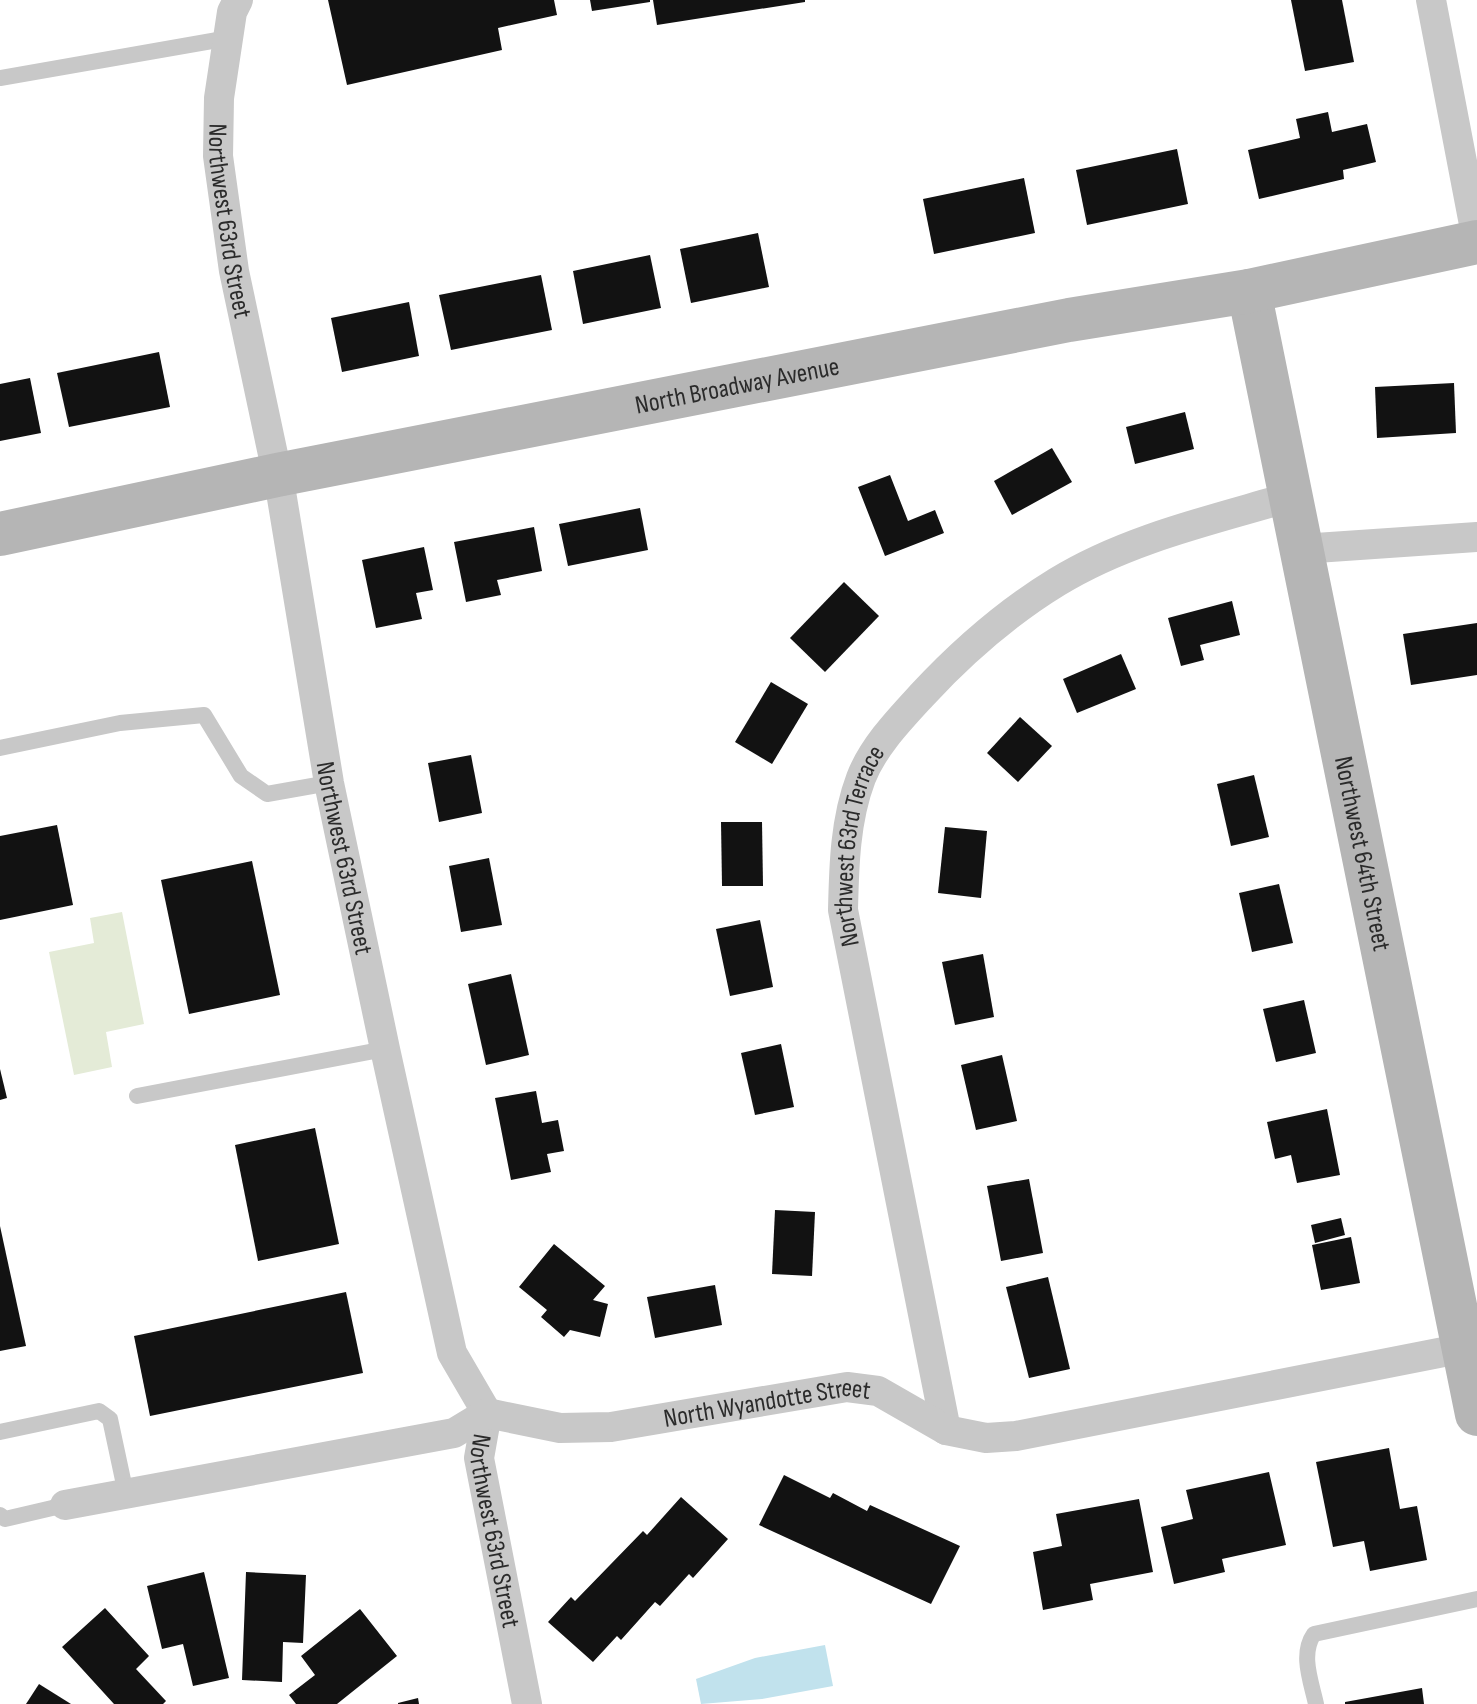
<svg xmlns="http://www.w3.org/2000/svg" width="1477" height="1704" font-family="'Sofia Sans Condensed',sans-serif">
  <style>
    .green { fill: #e4ebd7 }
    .water { fill: #c1e2ed }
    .building { fill: #121212 }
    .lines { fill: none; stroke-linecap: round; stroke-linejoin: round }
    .lane { stroke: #c8c8c8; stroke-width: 16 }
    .street { stroke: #c8c8c8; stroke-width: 30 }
    .secondary { stroke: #b5b5b5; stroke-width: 44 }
    .labels { text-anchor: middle; stroke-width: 8; stroke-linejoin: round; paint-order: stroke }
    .street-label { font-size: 26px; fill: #2b2b2b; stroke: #fff }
  </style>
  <rect width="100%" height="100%" fill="#fff"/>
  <path class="green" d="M122,912L144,1024L106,1032L112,1067L74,1075L49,952L94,943L90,918Z"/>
  <path class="water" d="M825,1645L833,1686L762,1699L701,1704L696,1679L755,1658Z"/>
  <g class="building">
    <path d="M328,0H554L557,15L498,28L502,50L347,85Z"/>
    <path d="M590,0H650V2L592,11Z"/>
    <path d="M653,0H805V2L657,25Z"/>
    <path d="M1291,0H1342L1354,62L1305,71Z"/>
    <path d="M1328,112L1332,132L1367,124L1376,162L1343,170L1344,179L1259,199L1248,150L1300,138L1296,119Z"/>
    <path d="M1177,149L1188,204L1087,225L1076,170Z"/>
    <path d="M1024,178L1035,233L934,254L923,199Z"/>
    <path d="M758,233L769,287L691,303L680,249Z"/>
    <path d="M650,255L661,308L583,324L573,271Z"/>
    <path d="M541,275L552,330L451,350L439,295Z"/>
    <path d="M409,302L419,356L342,372L331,318Z"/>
    <path d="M159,352L170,407L69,427L57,373Z"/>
    <path d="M30,378L41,433L0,441V384Z"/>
    <path d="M1454,383L1456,433L1377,438L1375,387Z"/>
    <path d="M1185,412L1194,449L1135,464L1126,427Z"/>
    <path d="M1052,448L1072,482L1012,515L994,481Z"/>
    <path d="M890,475L908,521L935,510L944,533L885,556L858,487Z"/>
    <path d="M640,508L648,550L568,566L559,524Z"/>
    <path d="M534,527L542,571L497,580L501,595L466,602L454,542Z"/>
    <path d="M424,547L433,590L416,593L422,619L376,628L362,560Z"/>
    <path d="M844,582L879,616L825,672L790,638Z"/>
    <path d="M1232,601L1240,635L1200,645L1204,660L1181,666L1168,618Z"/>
    <path d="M1477,623V675L1411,685L1403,634Z"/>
    <path d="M1121,654L1136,689L1077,713L1063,679Z"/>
    <path d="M771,682L808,704L772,764L735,742Z"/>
    <path d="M1020,717L1052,746L1018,782L987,753Z"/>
    <path d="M471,755L482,813L439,822L428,763Z"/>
    <path d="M1254,775L1269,837L1231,846L1217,784Z"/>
    <path d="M721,822H762L763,886H722Z"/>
    <path d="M57,825L73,905L0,920V836Z"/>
    <path d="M945,827L987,831L981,898L938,893Z"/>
    <path d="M489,858L502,925L461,932L449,866Z"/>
    <path d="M252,861L280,995L189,1014L161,880Z"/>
    <path d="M1279,884L1293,943L1252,952L1239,893Z"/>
    <path d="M760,920L773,987L730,996L716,929Z"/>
    <path d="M983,954L994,1017L955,1025L942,962Z"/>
    <path d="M511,974L529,1055L486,1065L468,984Z"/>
    <path d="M1304,1000L1316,1053L1276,1062L1263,1009Z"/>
    <path d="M781,1044L794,1107L755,1115L741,1053Z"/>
    <path d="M1002,1055L1017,1121L976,1130L961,1065Z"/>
    <path d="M0,1069L7,1098L0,1100Z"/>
    <path d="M536,1091L542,1123L558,1120L564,1151L547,1154L551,1172L511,1180L495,1098Z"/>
    <path d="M1327,1109L1340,1175L1297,1183L1291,1155L1275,1159L1267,1122Z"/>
    <path d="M315,1128L339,1244L258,1261L235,1145Z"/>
    <path d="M1029,1179L1043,1253L1001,1261L987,1186Z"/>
    <path d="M775,1210L815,1212L812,1276L772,1274Z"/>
    <path d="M1341,1218L1345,1235L1315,1243L1311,1225Z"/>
    <path d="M0,1226L26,1346L0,1351Z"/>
    <path d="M1351,1237L1360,1283L1321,1290L1312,1245Z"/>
    <path d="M554,1244L605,1286L593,1300L608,1304L600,1337L570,1330L564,1337L541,1317L547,1310L519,1287Z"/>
    <path d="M1048,1277L1070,1369L1029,1378L1006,1287Z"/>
    <path d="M715,1285L722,1325L655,1338L647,1297Z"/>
    <path d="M346,1292L363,1373L150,1416L134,1336Z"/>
    <path d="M1389,1448L1400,1509L1417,1506L1427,1560L1370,1571L1364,1541L1333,1547L1316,1462Z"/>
    <path d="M1269,1472L1286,1545L1222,1559L1225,1572L1174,1584L1161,1527L1193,1519L1186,1490Z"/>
    <path d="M784,1475L830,1498L833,1493L867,1511L870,1505L960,1546L931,1604L759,1525Z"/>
    <path d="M681,1497L728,1539L693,1578L689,1574L660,1606L655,1602L621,1640L617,1636L593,1662L548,1622L571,1597L575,1601L643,1531L647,1535Z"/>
    <path d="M1139,1499L1153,1572L1090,1584L1093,1600L1043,1610L1033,1552L1062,1546L1056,1514Z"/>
    <path d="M204,1572L229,1678L193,1686L183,1644L162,1649L147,1586Z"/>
    <path d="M246,1572L306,1575L303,1643L283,1642L282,1682L242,1680Z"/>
    <path d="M105,1608L149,1656L136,1669L166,1701L163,1704H114L62,1647Z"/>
    <path d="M360,1609L397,1656L337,1704H296L289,1695L315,1675L301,1656Z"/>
    <path d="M39,1684L71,1704H26Z"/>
    <path d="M1422,1688L1424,1704H1345V1702Z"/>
    <path d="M418,1698L419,1704H398V1703Z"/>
  </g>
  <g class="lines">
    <g class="lane">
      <path d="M0,78L229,38"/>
      <path d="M0,748L120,723L204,715L241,776L267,794L329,783"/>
      <path d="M137,1096L385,1049"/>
      <path d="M0,1432L99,1411L110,1419L126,1494"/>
      <path d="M0,1515L5,1519L65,1505"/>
      <path d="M1316,1704C1311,1681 1300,1654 1314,1634L1477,1599"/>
    </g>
    <g class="street">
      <path id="s1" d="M238,0L232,12L219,98L218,156L234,271L281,492L329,783L385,1049L452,1353L487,1413L479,1458L527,1704"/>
      <path d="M1431,0L1477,240"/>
      <path d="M1301,549L1477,537"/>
      <path id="s2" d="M946,1430L843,910C844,866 845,820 861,778C873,747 899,720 922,695C961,653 1008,612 1057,582C1127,539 1212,520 1290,497"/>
      <path id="s3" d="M65,1505L454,1433L487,1413L560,1428L611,1427L847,1387L878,1391L946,1430L986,1438L1016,1436L1464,1348"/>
    </g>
    <g class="secondary">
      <path id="s4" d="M1249,291L1477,1414"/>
      <path id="s5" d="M0,534L277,475L1069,320L1249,291L1477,242"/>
    </g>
  </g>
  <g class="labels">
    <g class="street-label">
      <text dy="9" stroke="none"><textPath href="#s1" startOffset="224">Northwest 63rd Street</textPath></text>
      <text dy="9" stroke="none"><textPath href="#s5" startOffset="752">North Broadway Avenue</textPath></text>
      <text dy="9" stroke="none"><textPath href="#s2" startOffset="596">Northwest 63rd Terrace</textPath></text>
      <text dy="9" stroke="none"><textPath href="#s4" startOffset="574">Northwest 64th Street</textPath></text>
      <text dy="9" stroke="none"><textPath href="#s1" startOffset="872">Northwest 63rd Street</textPath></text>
      <text dy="9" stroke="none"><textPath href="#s3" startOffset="718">North Wyandotte Street</textPath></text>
      <text dy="9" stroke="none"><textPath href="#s1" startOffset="1568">Northwest 63rd Street</textPath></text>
    </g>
  </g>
</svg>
